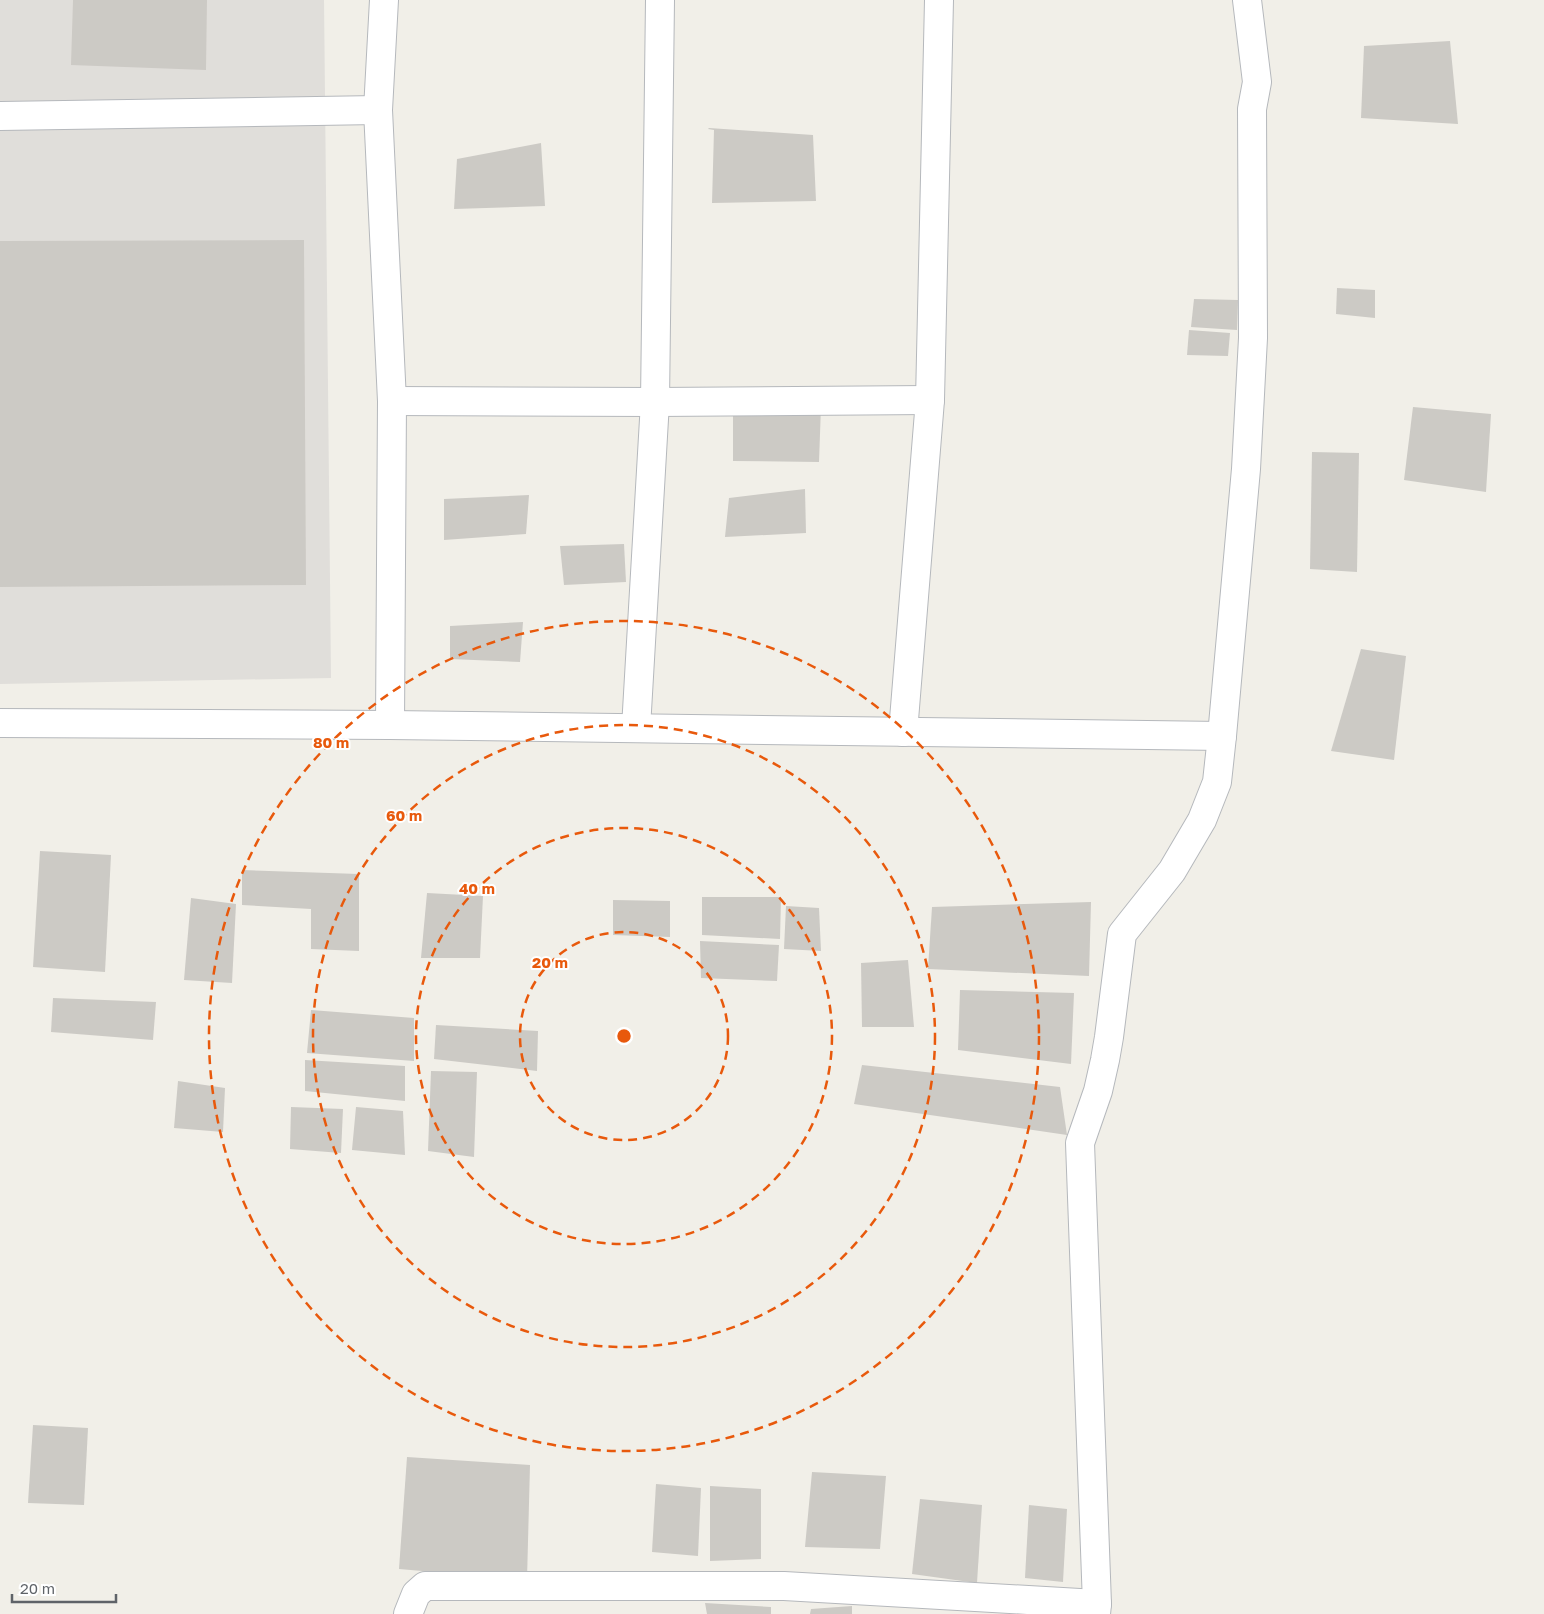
<svg xmlns="http://www.w3.org/2000/svg" width="1544" height="1614" font-family="'Golos Text',sans-serif">
  <style>
    .industrial { fill: #e0deda }
    .building { fill: #cccac5 }
    .lines { fill: none; stroke-linecap: round; stroke-linejoin: round }
    .minor-casing { stroke: #b5b8bc; stroke-width: 30 }
    .minor { stroke: #fff; stroke-width: 28 }
    .ring { fill: none; stroke: #e8590c; stroke-width: 2.5; stroke-dasharray: 9 6 }
    .centre { fill: #e8590c; stroke: #fff; stroke-width: 2.5 }
    .ring-label { font-size: 15px; text-anchor: middle; font-weight: bold; fill: #e8590c; stroke: #fff; stroke-width: 4; stroke-linejoin: round; paint-order: stroke }
  </style>
  <rect width="100%" height="100%" fill="#f1efe8"/>
  <path class="industrial" d="M0,0H324L331,678L0,684Z"/>
  <g class="building">
    <path d="M73,0H207L206,70L71,65Z"/>
    <path d="M1450,41L1458,124L1361,118L1364,46Z"/>
    <path d="M709,128L813,135L816,201L712,203L714,130L708,129Z"/>
    <path d="M541,143L545,206L454,209L457,159Z"/>
    <path d="M304,240L306,585L0,587V241Z"/>
    <path d="M1337,288L1375,290V318L1336,314Z"/>
    <path d="M1194,299L1238,300L1237,330L1191,327Z"/>
    <path d="M1189,330L1230,333L1228,356L1187,355Z"/>
    <path d="M733,406H821L819,462L733,461Z"/>
    <path d="M1413,407L1491,414L1486,492L1404,480Z"/>
    <path d="M1312,452L1359,453L1357,572L1310,569Z"/>
    <path d="M805,489L806,533L725,537L729,498Z"/>
    <path d="M529,495L526,534L444,540V499Z"/>
    <path d="M624,544L626,582L564,585L560,546Z"/>
    <path d="M523,622L520,662L450,659V626Z"/>
    <path d="M1361,649L1406,656L1394,760L1331,751Z"/>
    <path d="M40,851L111,855L105,972L33,967Z"/>
    <path d="M242,870L359,874V951L311,949V909L242,905Z"/>
    <path d="M427,893L483,896L480,958H421Z"/>
    <path d="M702,897H781L780,939L702,935Z"/>
    <path d="M191,898L236,904L232,983L184,980Z"/>
    <path d="M613,900L670,901V937L613,935Z"/>
    <path d="M1091,902L1089,976L928,969L932,907Z"/>
    <path d="M786,906L819,908L821,951L784,949Z"/>
    <path d="M700,941L779,945L777,981L701,978Z"/>
    <path d="M908,960L914,1027H862L861,963Z"/>
    <path d="M960,990L1074,993L1071,1064L958,1050Z"/>
    <path d="M53,998L156,1002L153,1040L51,1032Z"/>
    <path d="M311,1010L414,1018V1061L307,1053Z"/>
    <path d="M436,1025L538,1031L537,1071L434,1059Z"/>
    <path d="M305,1060L405,1066V1101L305,1091Z"/>
    <path d="M862,1065L1060,1087L1067,1135L854,1104Z"/>
    <path d="M431,1071L477,1072L474,1157L428,1151Z"/>
    <path d="M178,1081L225,1088L223,1132L174,1128Z"/>
    <path d="M291,1107L343,1109L341,1153L290,1149Z"/>
    <path d="M356,1107L403,1111L405,1155L352,1150Z"/>
    <path d="M33,1425L88,1428L84,1505L28,1503Z"/>
    <path d="M407,1457L530,1465L527,1580L399,1569Z"/>
    <path d="M812,1472L886,1476L880,1549L805,1547Z"/>
    <path d="M656,1484L701,1488L698,1556L652,1552Z"/>
    <path d="M710,1486L761,1489V1559L710,1561Z"/>
    <path d="M920,1499L982,1505L977,1583L912,1574Z"/>
    <path d="M1029,1505L1067,1509L1063,1582L1025,1578Z"/>
    <path d="M705,1603L771,1607V1614H707Z"/>
    <path d="M852,1606V1614H810L811,1609Z"/>
  </g>
  <g class="lines">
    <g class="minor-casing">
      <g id="minor">
        <path d="M384,0L378,110L392,401L390,725"/>
        <path d="M0,116L378,110"/>
        <path d="M392,401L655,402L930,400"/>
        <path d="M0,723L390,725L1222,736"/>
        <path d="M636,728L655,402L660,0"/>
        <path d="M903,732L930,400L939,0"/>
        <path d="M408,1614L416,1594L425,1586H784L1097,1604"/>
        <path d="M1096,1614L1097,1604L1080,1143L1098,1091L1105,1060L1109,1037L1122,934L1172,871L1202,820L1217,782L1222,736L1246,469L1253,338L1252,109L1257,82L1247,0"/>
      </g>
    </g>
    <use href="#minor" class="minor"/>
  </g>
  <g class="ring">
    <circle cx="624" cy="1036" r="104"/>
    <circle cx="624" cy="1036" r="208"/>
    <circle cx="624" cy="1036" r="311"/>
    <circle cx="624" cy="1036" r="415"/>
  </g>
  <circle cx="624" cy="1036" r="8" class="centre"/>
  <g class="ring-label">
    <text x="331" y="748">80 m</text>
    <text x="404" y="821">60 m</text>
    <text x="477" y="894">40 m</text>
    <text x="550" y="968">20 m</text>
  </g>
  <path d="M12 1594v8h104v-8" fill="none" stroke="#5f6368" stroke-width="2.5"/>
  <text x="20" y="1594" font-size="15" fill="#5f6368" stroke="#ffffff" stroke-width="4" paint-order="stroke">20 m</text>
</svg>
